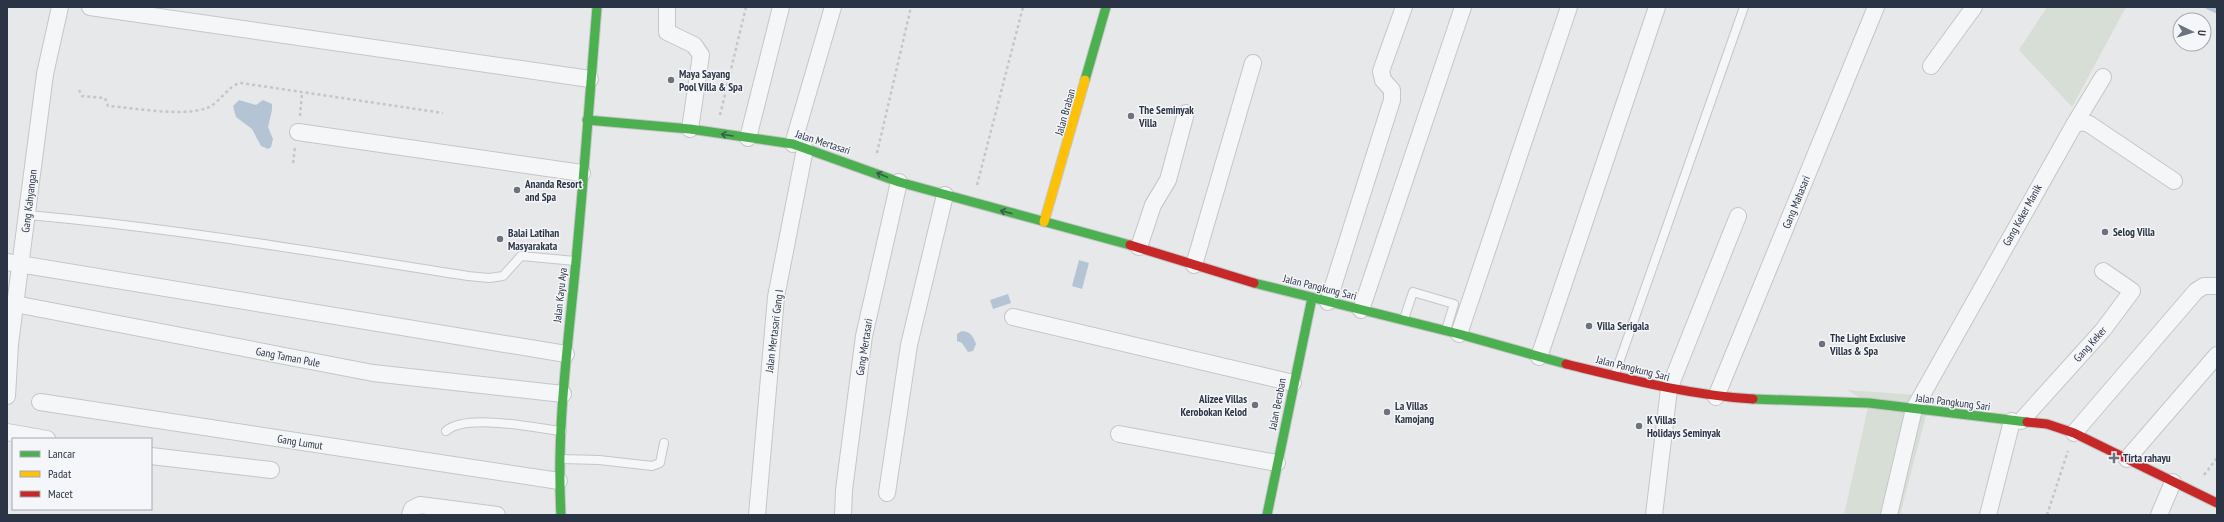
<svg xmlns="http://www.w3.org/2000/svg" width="2224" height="522" font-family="'PT Sans Narrow',sans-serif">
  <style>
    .green { fill: #d6ded6 }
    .water { fill: #b4c4d5 }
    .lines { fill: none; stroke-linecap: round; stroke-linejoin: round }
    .stream { stroke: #b4c4d5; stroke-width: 5 }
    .lane-casing { stroke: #c4c6c8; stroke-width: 10 }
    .street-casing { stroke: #c4c6c8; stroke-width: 18 }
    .fast-casing { stroke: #c4c6c8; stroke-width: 11 }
    .slow-casing { stroke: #c4c6c8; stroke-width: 11 }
    .jam-casing { stroke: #c4c6c8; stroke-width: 11 }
    .path { stroke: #c5c6ca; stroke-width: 2.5; stroke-dasharray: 3 3; stroke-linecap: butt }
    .lane { stroke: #f5f6f7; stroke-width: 8 }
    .street { stroke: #f5f6f7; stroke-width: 16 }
    .fast { stroke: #4caf50; stroke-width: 9 }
    .slow { stroke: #ffc107; stroke-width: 9 }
    .jam { stroke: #c62828; stroke-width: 9 }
    .oneway { stroke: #375f49 }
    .poi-dot { fill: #6c737f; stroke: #f4f6f9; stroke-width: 1.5 }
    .labels { text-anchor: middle; stroke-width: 3; stroke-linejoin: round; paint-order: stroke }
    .poi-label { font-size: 11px; font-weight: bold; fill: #2b3445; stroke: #f4f6f9; text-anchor: start }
    .street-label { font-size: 11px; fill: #2b3445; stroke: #f4f6f9 }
  </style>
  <rect width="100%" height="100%" fill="#e6e8ea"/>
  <g class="green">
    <path d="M2047,7H2126L2072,107L2019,50Z"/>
    <path d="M1847,390L1931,396L1900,515H1844L1869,403Z"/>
  </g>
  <g class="water">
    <path d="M239,100L256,105L263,100L272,104V110L268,127L273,139L271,147L268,149L261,146L252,129L236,117L233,106Z"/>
    <path d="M1079,260L1089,263L1082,289L1072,286Z"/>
    <path d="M1008,294L1011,303L993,309L990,300Z"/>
    <path d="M962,331C971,332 973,336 976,344L973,351L968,352L962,343L957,341V334Z"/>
  </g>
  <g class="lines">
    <path class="stream" d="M2208,7L2217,11"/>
    <g class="lane-casing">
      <g id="lane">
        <path d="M28,215C175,228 321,253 468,276L489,278L503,276L521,256L575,261"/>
        <path d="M1404,319L1413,292L1454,304L1446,330"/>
        <path d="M1615,374L1744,7"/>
        <path d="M446,431C466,413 535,428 562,431"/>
        <path d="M561,459L599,460L652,466L660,463L664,443"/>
      </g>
    </g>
    <g class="street-casing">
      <g id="street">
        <path d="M90,7L590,79"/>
        <path d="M667,7V32L694,45L701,55L690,129"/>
        <path d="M1931,66L1974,7"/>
        <path d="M2074,125L2103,77"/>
        <path d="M298,132L582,173"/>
        <path d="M748,138L781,7"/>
        <path d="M793,144L833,7"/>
        <path d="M1139,247L1153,205L1168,180L1186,113"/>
        <path d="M7,262L566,354"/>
        <path d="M1194,265L1253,63"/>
        <path d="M1328,302L1392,100V90L1383,80L1381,71L1404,7"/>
        <path d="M15,304L373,373L563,394"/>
        <path d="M1361,310L1463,7"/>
        <path d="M1013,317L1293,383"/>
        <path d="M1459,334L1569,7"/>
        <path d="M1539,357L1657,7"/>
        <path d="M7,396L10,344L45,74L60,7"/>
        <path d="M1716,397L1876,7"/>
        <path d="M40,402L559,481"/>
        <path d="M2021,421L2103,330L2132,291L2103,271"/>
        <path d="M7,432L47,439"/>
        <path d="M2074,433L2196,291L2204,286H2217"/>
        <path d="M1119,434L1277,463"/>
        <path d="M151,456L271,470"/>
        <path d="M2127,459L2217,355"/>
        <path d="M887,493L909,345L945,195"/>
        <path d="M410,515L412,509L420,505L497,515"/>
        <path d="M757,515L776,297L805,149"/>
        <path d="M843,515L844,490L864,336L899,182"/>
        <path d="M1654,515L1669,389L1738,216"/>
        <path d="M1889,515L1914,409L2074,125L2082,122L2089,124L2174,181"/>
        <path d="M1988,515L2012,421"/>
        <path d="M2159,515L2173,482"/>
      </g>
    </g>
    <g class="fast-casing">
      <g id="fast">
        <path d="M1085,80L1106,7"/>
        <path d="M587,120L690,129L793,144L899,182L1130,245"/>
        <path d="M1254,283L1459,334L1566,364"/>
        <path d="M1753,399L1869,403L2027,422"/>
        <path d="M561,515C556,430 568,345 576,261C584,176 590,92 597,7"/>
        <path d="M1267,515L1312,298"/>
      </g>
    </g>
    <g class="slow-casing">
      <path id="slow" d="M1044,222L1085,80"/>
    </g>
    <g class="jam-casing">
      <g id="jam">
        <path d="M1130,245L1254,283"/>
        <path d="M1566,364C1628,379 1689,395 1753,399"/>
        <path d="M2027,422L2047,424L2074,433L2217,503"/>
      </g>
    </g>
    <g class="path">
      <path d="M79,90L82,96L105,98L108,106C136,108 182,117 207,108C220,103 228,85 241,83L443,113"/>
      <path d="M720,115L746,7"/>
      <path d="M300,116L302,93"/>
      <path d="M877,153L911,7"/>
      <path d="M293,163L295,147"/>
      <path d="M977,185L1023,7"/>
      <path d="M2204,475L2217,458"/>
      <path d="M2047,515L2068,451"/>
    </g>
    <use href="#lane" class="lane"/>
    <use href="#street" class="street"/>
    <use href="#fast" class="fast"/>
    <use href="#slow" class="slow"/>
    <use href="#jam" class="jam"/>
  </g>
  <defs><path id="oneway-shaft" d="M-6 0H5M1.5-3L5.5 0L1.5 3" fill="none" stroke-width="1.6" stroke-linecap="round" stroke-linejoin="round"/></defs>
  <g class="oneway">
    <use href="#oneway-shaft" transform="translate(727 135) rotate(-171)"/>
    <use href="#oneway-shaft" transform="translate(882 175) rotate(-157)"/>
    <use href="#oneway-shaft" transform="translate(1006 212) rotate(-165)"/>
  </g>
  <g class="poi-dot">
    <circle cx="671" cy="80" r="4"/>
    <circle cx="1131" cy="116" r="4"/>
    <circle cx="517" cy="190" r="4"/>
    <circle cx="2105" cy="232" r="4"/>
    <circle cx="500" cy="239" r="4"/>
    <circle cx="1589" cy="326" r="4"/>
    <circle cx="1822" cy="344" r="4"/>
    <circle cx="1255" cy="405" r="4"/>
    <circle cx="1387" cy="412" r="4"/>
    <circle cx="1639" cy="426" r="4"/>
    <path d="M2112 452h4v4h4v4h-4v4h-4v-4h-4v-4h4z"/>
  </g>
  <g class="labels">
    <g class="poi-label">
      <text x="679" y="78">Maya Sayang<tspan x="679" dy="13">Pool Villa &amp; Spa</tspan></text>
      <text x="1139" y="114">The Seminyak<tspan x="1139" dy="13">Villa</tspan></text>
      <text x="525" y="188">Ananda Resort<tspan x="525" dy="13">and Spa</tspan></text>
      <text x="2113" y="236">Selog Villa</text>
      <text x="508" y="237">Balai Latihan<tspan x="508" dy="13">Masyarakata</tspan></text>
      <text x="1597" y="330">Villa Serigala</text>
      <text x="1830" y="342">The Light Exclusive<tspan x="1830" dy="13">Villas &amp; Spa</tspan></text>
      <text x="1247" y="403" text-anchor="end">Alizee Villas<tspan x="1247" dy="13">Kerobokan Kelod</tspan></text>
      <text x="1395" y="410">La Villas<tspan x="1395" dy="13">Kamojang</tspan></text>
      <text x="1647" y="424">K Villas<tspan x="1647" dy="13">Holidays Seminyak</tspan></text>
      <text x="2123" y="462">Tirta rahayu</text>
    </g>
    <g class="street-label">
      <text transform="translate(1065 112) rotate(-74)" y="4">Jalan Braban</text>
      <text transform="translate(823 142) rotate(18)" y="4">Jalan Mertasari</text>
      <text transform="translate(29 201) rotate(-83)" y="4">Gang Kahyangan</text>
      <text transform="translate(1796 202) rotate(-68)" y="4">Gang Mahasari</text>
      <text transform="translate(2022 215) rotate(-61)" y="4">Gang Keker Manik</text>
      <text transform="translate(1320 287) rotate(14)" y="4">Jalan Pangkung Sari</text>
      <text transform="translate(560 295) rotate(-84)" y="4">Jalan Kayu Aya</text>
      <text transform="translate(774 331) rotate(-83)" y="4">Jalan Mertasari Gang I</text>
      <text transform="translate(2090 344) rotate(-48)" y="4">Gang Keker</text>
      <text transform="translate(864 347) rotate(-81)" y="4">Gang Mertasari</text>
      <text transform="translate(288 357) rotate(11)" y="4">Gang Taman Pule</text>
      <text transform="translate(1633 368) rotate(14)" y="4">Jalan Pangkung Sari</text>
      <text transform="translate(1953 402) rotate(7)" y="4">Jalan Pangkung Sari</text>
      <text transform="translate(1277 404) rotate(-79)" y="4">Jalan Beraban</text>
      <text transform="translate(300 442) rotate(9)" y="4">Gang Lumut</text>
    </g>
  </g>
  <rect width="2224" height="522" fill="none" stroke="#2b3445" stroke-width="16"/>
  <rect x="12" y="438" width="140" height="72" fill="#f4f6f9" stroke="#a4a8b1"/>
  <rect x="20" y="451" width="20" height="6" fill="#4caf50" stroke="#a4a8b1"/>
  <text x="48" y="458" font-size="12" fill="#2b3445">Lancar</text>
  <rect x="20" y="471" width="20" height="6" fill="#ffc107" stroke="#a4a8b1"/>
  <text x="48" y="478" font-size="12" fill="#2b3445">Padat</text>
  <rect x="20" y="491" width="20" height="6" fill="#c62828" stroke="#a4a8b1"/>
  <text x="48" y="498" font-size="12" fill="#2b3445">Macet</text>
  <g transform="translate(2192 32) rotate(95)"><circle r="19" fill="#f4f6f9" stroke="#a4a8b1"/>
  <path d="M0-3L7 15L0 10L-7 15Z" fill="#6c737f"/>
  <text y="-6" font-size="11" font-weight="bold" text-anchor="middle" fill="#2b3445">U</text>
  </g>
</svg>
